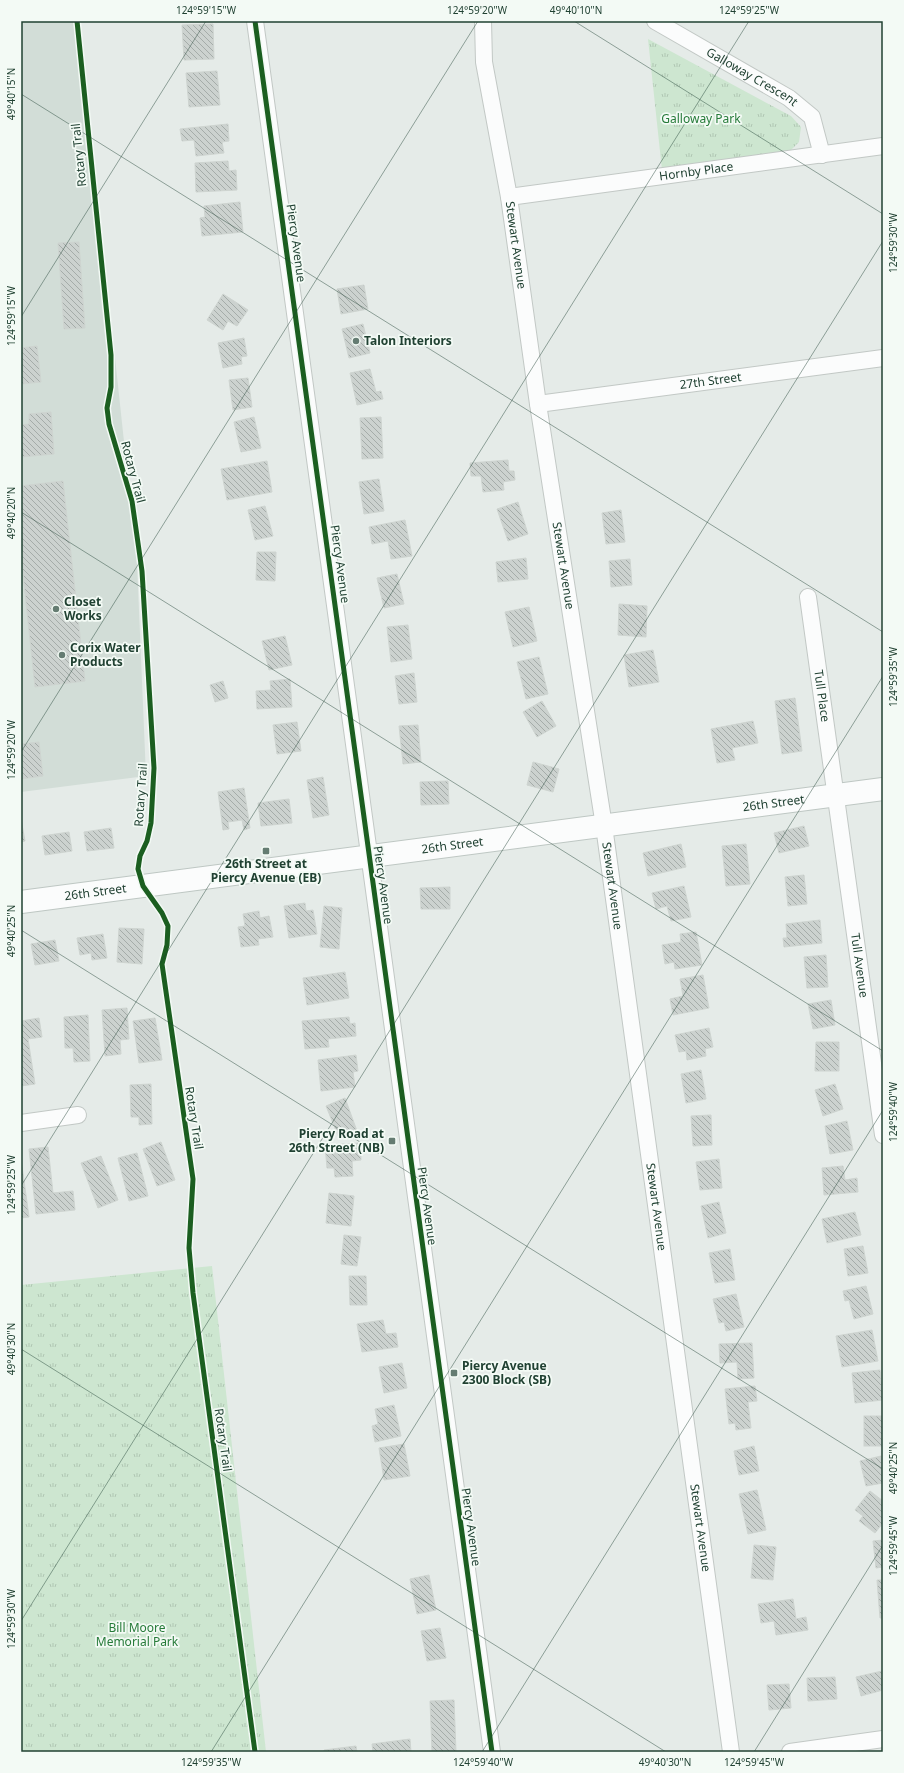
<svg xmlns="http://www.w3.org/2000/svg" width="904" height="1773" font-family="'Noto Sans',sans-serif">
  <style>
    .built { fill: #d2ddd7 }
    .park { fill: url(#park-tufts) }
    .building { fill: url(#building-back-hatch); stroke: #ced4d0 }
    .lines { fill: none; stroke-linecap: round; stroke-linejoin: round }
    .street-casing { stroke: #c2c8c5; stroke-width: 18 }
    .secondary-casing { stroke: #bec7c3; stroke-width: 24 }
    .street { stroke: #fbfcfc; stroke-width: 16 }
    .secondary { stroke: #fbfcfc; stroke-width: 22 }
    .cycleway-casing { stroke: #f3faf5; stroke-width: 8 }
    .cycleway { stroke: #1b5e20; stroke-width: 5 }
    .ticks { fill: none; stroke: #204132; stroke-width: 1; stroke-opacity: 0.45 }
    .poi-dot { fill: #657c72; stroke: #f3faf5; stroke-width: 1.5 }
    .labels { text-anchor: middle; stroke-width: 3.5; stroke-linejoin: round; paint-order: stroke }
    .street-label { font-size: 12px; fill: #204132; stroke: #f3faf5 }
    .park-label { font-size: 12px; fill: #267b39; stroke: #f3faf5 }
    .poi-label { font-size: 12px; font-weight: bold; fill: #204132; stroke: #f3faf5; text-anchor: start }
    .neatline { fill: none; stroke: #204132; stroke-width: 1.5 }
    .ticks-label { font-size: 10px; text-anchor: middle; fill: #204132 }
  </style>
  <defs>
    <pattern id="park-tufts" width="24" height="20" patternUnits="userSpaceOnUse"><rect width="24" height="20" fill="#cde6d0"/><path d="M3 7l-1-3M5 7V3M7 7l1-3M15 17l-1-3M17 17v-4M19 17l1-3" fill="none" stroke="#b0c6b3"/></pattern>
    <pattern id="building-back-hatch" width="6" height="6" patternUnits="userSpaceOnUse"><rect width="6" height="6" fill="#ccd2cf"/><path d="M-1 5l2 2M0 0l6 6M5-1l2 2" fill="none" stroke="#a5aca9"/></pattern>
  </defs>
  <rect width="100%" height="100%" fill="#e5ebe8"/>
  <path class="built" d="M21,21H79L137,563L146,776L21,792Z"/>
  <g class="park">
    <path d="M648,39L791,116L801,127L799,142L789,152L662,170Z"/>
    <path d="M212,1266L266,1752H21V1285Z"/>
  </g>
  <g class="building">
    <path d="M213,24L214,59L184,60L182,25Z"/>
    <path d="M217,71L220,105L189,107L186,73Z"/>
    <path d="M228,124L229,141L222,142L224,153L196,156L194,140L182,141L180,129Z"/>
    <path d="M228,161L229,171L236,170L237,190L196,192L195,163Z"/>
    <path d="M240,202L243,232L202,236L200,218L205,217L204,206Z"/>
    <path d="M79,242L85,328L64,329L58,243Z"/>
    <path d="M364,285L368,309L341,314L337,289Z"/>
    <path d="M223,294L248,310L237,326L228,321L223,330L207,320Z"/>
    <path d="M363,324L370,353L349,358L342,329Z"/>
    <path d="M244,338L247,356L241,357L242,364L223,368L218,343Z"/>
    <path d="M37,346L41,382L21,384V348Z"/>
    <path d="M370,369L376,392L381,391L383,399L357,405L350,373Z"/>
    <path d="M248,378L252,407L233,410L229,380Z"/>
    <path d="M51,412L54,454L21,457V425L29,424V414Z"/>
    <path d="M254,417L261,448L241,452L234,422Z"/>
    <path d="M381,417L383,458L362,459L360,418Z"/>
    <path d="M508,460L509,471H514L515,480L503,482L504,490L483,492L481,476H471L470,463Z"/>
    <path d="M267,461L272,492L227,500L221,469Z"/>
    <path d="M379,479L384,511L364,514L359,482Z"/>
    <path d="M63,481L85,681L35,687L21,555V486Z"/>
    <path d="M518,502L528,534L508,541L497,509Z"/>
    <path d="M265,506L273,536L255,540L248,510Z"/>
    <path d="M621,510L625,542L606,544L602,513Z"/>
    <path d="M405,520L412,556L391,559L388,541L372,544L369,527Z"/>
    <path d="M257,552H276L275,581L256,580Z"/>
    <path d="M526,558L528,579L498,582L496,562Z"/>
    <path d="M630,559L632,585L611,587L609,561Z"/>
    <path d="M397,574L404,604L384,608L377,578Z"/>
    <path d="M619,604L647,606L646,637L618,635Z"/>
    <path d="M529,607L537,641L513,647L505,612Z"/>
    <path d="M408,625L412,659L391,662L387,627Z"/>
    <path d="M285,636L292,665L269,670L262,641Z"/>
    <path d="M653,650L659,682L629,687L624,655Z"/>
    <path d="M539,657L548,694L526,699L517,662Z"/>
    <path d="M414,673L417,702L399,704L395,676Z"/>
    <path d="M290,679L292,707L257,709L256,691L271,690L270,681Z"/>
    <path d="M223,681L228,698L215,702L210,685Z"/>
    <path d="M795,698L802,751L782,754L775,701Z"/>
    <path d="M542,701L556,726L537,737L523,712Z"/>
    <path d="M753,721L758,743L732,748L735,760L717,763L711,729Z"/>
    <path d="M297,722L301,751L277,754L273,725Z"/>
    <path d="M418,725L421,762L403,764L399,726Z"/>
    <path d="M39,742L43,776L21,779V744Z"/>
    <path d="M533,762L559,769L553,792L527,785Z"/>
    <path d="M323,777L329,815L313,818L307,780Z"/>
    <path d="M448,781L449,804L421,805L420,782Z"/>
    <path d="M244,788L250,828L244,830L242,820L228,822L229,829L223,830L218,792Z"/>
    <path d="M289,799L292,823L261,826L258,803Z"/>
    <path d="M21,819L25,841L21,842Z"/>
    <path d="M804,826L809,846L779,853L774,833Z"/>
    <path d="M111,828L114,848L87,851L84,832Z"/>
    <path d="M69,832L72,851L45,855L42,836Z"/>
    <path d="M681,844L686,867L648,876L643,853Z"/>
    <path d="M746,844L750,884L726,886L722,846Z"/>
    <path d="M804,875L807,904L788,906L785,877Z"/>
    <path d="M684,886L691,917L671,921L667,906L656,909L652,893Z"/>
    <path d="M450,887V909H421L420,888Z"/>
    <path d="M305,903L306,911L313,910L317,934L289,938L284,906Z"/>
    <path d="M324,906L342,908L339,949L320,947Z"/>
    <path d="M259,911L260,918L269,916L273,937L258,939L259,945L241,947L238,927L245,926L243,914Z"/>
    <path d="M820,920L822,943L784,947L783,938H787L786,924Z"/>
    <path d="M119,928L144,929L142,964L117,962Z"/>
    <path d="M696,932L702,965L675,969L674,962L665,964L662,945L681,942L680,934Z"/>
    <path d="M103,934L107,958L92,960L91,953L80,955L77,938Z"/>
    <path d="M55,940L59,961L35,965L31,944Z"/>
    <path d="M826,955L828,987L807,988L804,957Z"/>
    <path d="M345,972L349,998L307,1005L303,978Z"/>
    <path d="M703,975L709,1008L673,1015L670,999L683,996L680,979Z"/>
    <path d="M831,1000L835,1025L813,1029L808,1004Z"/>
    <path d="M127,1008L129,1039L120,1040L121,1054L105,1056L102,1010Z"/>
    <path d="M88,1015L90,1061L74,1062L73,1048H65L64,1017Z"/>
    <path d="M349,1017L350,1024L355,1023L356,1036L328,1039L329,1047L305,1049L302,1021Z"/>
    <path d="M39,1018L42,1037L28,1039L35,1084L21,1086V1021Z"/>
    <path d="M155,1018L162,1060L139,1063L133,1021Z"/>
    <path d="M709,1028L713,1047L705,1049L706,1056L687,1060L686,1051L679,1052L675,1035Z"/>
    <path d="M816,1042H839V1071H815Z"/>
    <path d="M356,1055L358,1071L353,1072L355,1087L321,1091L318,1060Z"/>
    <path d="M701,1070L706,1099L686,1103L681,1074Z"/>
    <path d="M151,1084L152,1124L139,1125V1117H131L130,1085Z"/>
    <path d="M835,1084L843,1109L823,1116L815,1090Z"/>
    <path d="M345,1098L357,1131L339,1138L326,1106Z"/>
    <path d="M711,1115L712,1145L693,1146L691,1116Z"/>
    <path d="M847,1121L853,1150L830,1154L825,1126Z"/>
    <path d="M161,1142L175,1180L157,1186L143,1149Z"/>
    <path d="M360,1143L361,1160L352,1161L353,1176L335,1177L334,1168H327L325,1145Z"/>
    <path d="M48,1147L53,1193L73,1191L75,1210L36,1214L29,1149Z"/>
    <path d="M137,1153L148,1196L129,1201L118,1158Z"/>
    <path d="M101,1156L118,1200L98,1208L81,1163Z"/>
    <path d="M21,1159L29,1217L21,1218Z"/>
    <path d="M719,1159L722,1188L700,1190L696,1162Z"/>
    <path d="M843,1166L845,1180L857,1178L858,1192L824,1195L822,1168Z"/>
    <path d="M329,1193L354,1196L351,1226L326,1223Z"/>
    <path d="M719,1202L726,1233L708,1238L701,1206Z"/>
    <path d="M855,1212L861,1235L827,1243L822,1219Z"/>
    <path d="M344,1235L361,1237L357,1266L341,1264Z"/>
    <path d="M863,1246L868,1273L848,1276L844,1249Z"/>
    <path d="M730,1249L735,1280L715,1283L709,1253Z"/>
    <path d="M349,1276H366L367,1305H350Z"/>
    <path d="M866,1286L873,1314L854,1319L849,1300L845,1301L843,1291Z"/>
    <path d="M736,1294L744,1327L726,1331L724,1322L719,1323L713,1299Z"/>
    <path d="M383,1320L386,1334L396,1333L398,1347L362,1352L357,1324Z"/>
    <path d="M872,1330L878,1361L842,1367L836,1336Z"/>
    <path d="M752,1343L754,1378L738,1379L737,1362L720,1363L719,1344Z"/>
    <path d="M402,1363L407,1388L384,1393L379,1367Z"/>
    <path d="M880,1370L883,1400L855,1403L852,1373Z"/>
    <path d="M755,1386L757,1401L748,1402L751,1428L736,1430L735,1423L729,1424L725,1389Z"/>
    <path d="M394,1405L401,1436L375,1442L372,1426L378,1424L375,1409Z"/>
    <rect x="864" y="1416" width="19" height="30"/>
    <path d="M404,1444L410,1476L384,1480L379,1448Z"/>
    <path d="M754,1446L759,1471L739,1475L734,1451Z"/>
    <path d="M881,1456L883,1483L866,1486L860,1461Z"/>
    <path d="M757,1490L766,1530L748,1534L739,1494Z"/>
    <path d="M870,1491L883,1501V1523L875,1533L859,1521L863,1516L855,1510Z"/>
    <path d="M883,1540V1567L876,1568L873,1541Z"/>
    <path d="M754,1545L776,1547L773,1580L751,1578Z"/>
    <path d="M429,1575L436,1610L417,1614L410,1579Z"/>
    <path d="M877,1580H883V1618H880Z"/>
    <path d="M793,1599L796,1619L806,1617L808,1630L776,1635L774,1621L761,1623L758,1604Z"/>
    <path d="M440,1628L446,1658L427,1661L421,1631Z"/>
    <path d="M882,1671L883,1690L861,1696L856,1677Z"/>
    <path d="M835,1677L837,1699L808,1701L807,1678Z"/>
    <path d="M789,1684L791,1708L769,1710L767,1685Z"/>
    <path d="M454,1700L456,1752H432L430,1701Z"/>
    <path d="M410,1739L411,1752H373L372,1744Z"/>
    <path d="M356,1746L357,1752H324V1750Z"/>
  </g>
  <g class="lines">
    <g class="street-casing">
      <g id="street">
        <path d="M255,21L492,1752"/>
        <path id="s1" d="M483,21L484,62L509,197L538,404L604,826L731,1752"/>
        <path id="s2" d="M655,21L789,98L812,117L822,155"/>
        <path id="s3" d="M509,197L883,146"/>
        <path id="s4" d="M538,404L883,358"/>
        <path id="s5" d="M808,597L883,1135"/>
        <path d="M21,1123L78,1115"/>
        <path d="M790,1752L883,1739"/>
      </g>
    </g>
    <g class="secondary-casing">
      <g id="secondary">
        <path id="s6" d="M21,902L883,789"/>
      </g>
    </g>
    <use href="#street" class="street"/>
    <use href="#secondary" class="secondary"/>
    <g class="cycleway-casing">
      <g id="cycleway">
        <path d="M77,21L111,355V387L107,408L109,424L132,501L142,571L154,768L151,823L147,841L140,856L138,869L143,886L162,913L168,926L167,945L162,964L193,1179L189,1248L193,1293L255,1752"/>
        <path d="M255,21L492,1752"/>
      </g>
    </g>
    <use href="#cycleway" class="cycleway"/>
  </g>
  <path class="ticks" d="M574,21L883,214M21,94L883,632M21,317L206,21M21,512L883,1051M21,752L478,21M21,930L883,1469M21,1186L749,21M21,1349L666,1752M21,1621L883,241M211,1752L883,676M482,1752L883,1110M754,1752L883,1545"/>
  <g class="poi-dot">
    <circle cx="356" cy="341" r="4"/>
    <circle cx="56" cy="609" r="4"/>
    <circle cx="62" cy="655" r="4"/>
    <rect x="262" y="847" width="8" height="8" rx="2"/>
    <rect x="388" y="1137" width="8" height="8" rx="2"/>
    <rect x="450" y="1369" width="8" height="8" rx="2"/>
  </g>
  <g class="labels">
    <g class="street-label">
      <text dy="4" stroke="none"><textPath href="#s2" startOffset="112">Galloway Crescent</textPath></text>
      <text transform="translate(79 155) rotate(-96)" y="4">Rotary Trail</text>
      <text dy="4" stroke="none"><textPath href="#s3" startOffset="189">Hornby Place</textPath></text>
      <text transform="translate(296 243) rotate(82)" y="4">Piercy Avenue</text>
      <text dy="4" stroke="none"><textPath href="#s1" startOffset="227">Stewart Avenue</textPath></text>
      <text dy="4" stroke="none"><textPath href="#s4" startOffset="174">27th Street</textPath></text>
      <text transform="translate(133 472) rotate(75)" y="4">Rotary Trail</text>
      <text transform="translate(340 564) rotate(82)" y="4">Piercy Avenue</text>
      <text dy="4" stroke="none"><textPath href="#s1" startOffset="551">Stewart Avenue</textPath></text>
      <text dy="4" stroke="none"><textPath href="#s5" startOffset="100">Tull Place</textPath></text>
      <text transform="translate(141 795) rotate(-86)" y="4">Rotary Trail</text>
      <text dy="4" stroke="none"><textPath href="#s6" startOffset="759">26th Street</textPath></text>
      <text dy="4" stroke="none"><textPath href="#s6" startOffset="435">26th Street</textPath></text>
      <text transform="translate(383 885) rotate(82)" y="4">Piercy Avenue</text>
      <text dy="4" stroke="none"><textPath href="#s1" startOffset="875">Stewart Avenue</textPath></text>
      <text dy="4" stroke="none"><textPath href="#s6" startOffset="75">26th Street</textPath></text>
      <text dy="4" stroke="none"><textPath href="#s5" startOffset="372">Tull Avenue</textPath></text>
      <text transform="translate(194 1118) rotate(81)" y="4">Rotary Trail</text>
      <text transform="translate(427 1206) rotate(82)" y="4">Piercy Avenue</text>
      <text dy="4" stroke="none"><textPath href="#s1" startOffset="1199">Stewart Avenue</textPath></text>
      <text transform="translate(223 1440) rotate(82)" y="4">Rotary Trail</text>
      <text transform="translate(471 1527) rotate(82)" y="4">Piercy Avenue</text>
      <text dy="4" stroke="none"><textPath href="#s1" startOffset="1523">Stewart Avenue</textPath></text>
    </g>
    <g class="park-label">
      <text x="701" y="123">Galloway Park</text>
      <text x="137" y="1632">Bill Moore<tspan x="137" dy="14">Memorial Park</tspan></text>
    </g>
    <g class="poi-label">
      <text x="364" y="345">Talon Interiors</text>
      <text x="64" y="606">Closet<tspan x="64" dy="14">Works</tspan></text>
      <text x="70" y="652">Corix Water<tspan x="70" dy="14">Products</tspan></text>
      <text x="266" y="868" text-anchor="middle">26th Street at<tspan x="266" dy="14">Piercy Avenue (EB)</tspan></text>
      <text x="384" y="1138" text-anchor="end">Piercy Road at<tspan x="384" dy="14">26th Street (NB)</tspan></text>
      <text x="462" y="1370">Piercy Avenue<tspan x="462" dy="14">2300 Block (SB)</tspan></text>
    </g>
  </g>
  <rect width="904" height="1773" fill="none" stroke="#f3faf5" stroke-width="44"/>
  <rect x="22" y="22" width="860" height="1729" class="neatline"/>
  <g class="ticks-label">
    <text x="206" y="14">124°59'15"W</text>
    <text x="477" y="14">124°59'20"W</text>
    <text x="576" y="14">49°40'10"N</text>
    <text x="749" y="14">124°59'25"W</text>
    <text transform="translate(11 94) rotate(-90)" y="4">49°40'15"N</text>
    <text transform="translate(893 243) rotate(-90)" y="4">124°59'30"W</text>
    <text transform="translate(11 316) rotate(-90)" y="4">124°59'15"W</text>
    <text transform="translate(11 513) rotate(-90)" y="4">49°40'20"N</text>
    <text transform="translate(893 677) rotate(-90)" y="4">124°59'35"W</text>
    <text transform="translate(11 750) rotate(-90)" y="4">124°59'20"W</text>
    <text transform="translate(11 931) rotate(-90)" y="4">49°40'25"N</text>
    <text transform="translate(893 1112) rotate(-90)" y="4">124°59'40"W</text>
    <text transform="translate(11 1185) rotate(-90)" y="4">124°59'25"W</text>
    <text transform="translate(11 1349) rotate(-90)" y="4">49°40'30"N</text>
    <text transform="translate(893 1468) rotate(-90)" y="4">49°40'25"N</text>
    <text transform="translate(893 1546) rotate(-90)" y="4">124°59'45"W</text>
    <text transform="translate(11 1619) rotate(-90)" y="4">124°59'30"W</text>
    <text x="211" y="1766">124°59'35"W</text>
    <text x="483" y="1766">124°59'40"W</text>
    <text x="665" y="1766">49°40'30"N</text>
    <text x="754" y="1766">124°59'45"W</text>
  </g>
</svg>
